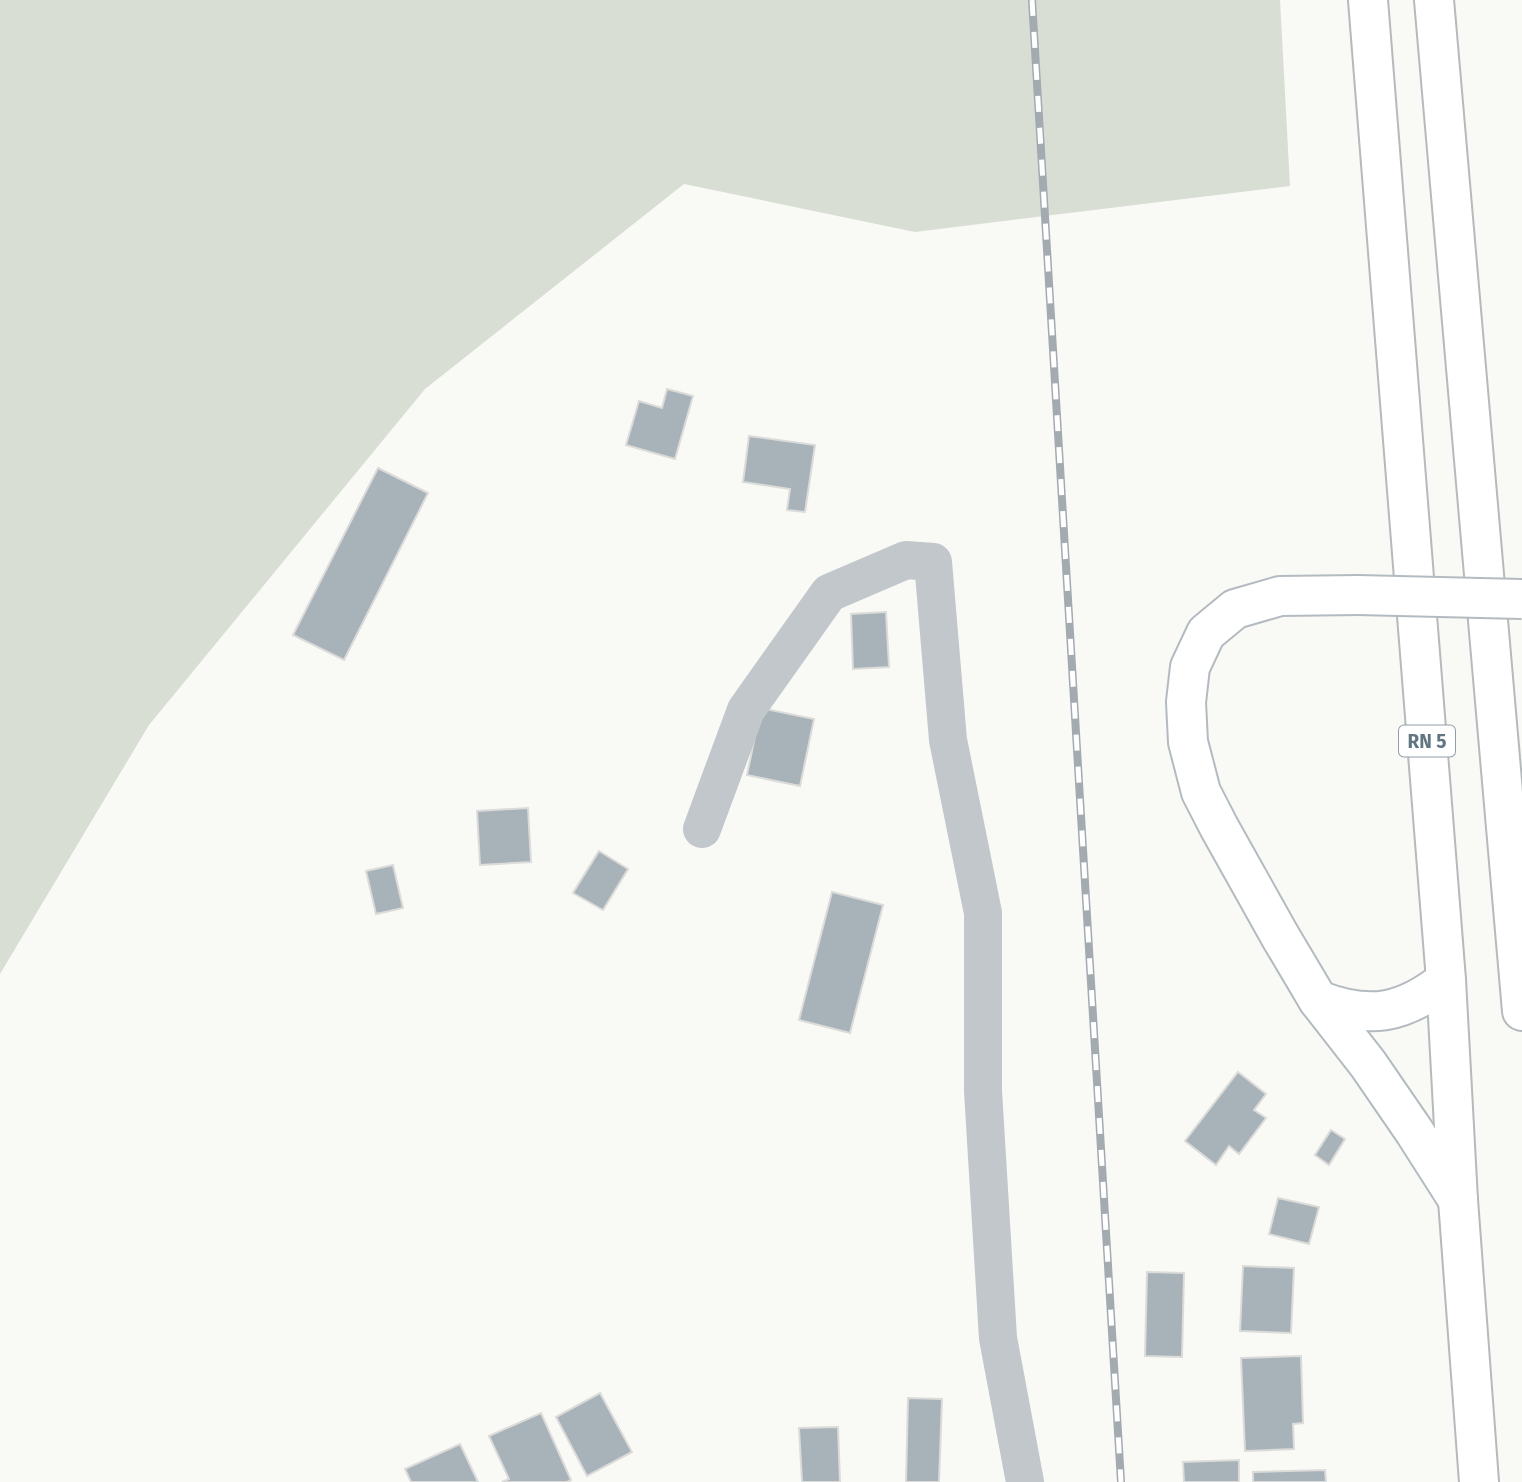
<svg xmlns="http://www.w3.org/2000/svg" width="1522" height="1482" font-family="'Fira Sans',sans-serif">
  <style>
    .green { fill: #d9ded5 }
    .building { fill: #a8b2b9; stroke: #dbdbd9; stroke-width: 2 }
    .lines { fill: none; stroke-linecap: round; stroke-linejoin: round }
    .secondary-casing { stroke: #b4bbc0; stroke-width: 42 }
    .trunk-casing { stroke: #b5babd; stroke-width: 42 }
    .minor { stroke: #c2c7cb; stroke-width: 38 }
    .secondary { stroke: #fff; stroke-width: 38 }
    .trunk { stroke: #fff; stroke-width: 38 }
    .rail-casing { stroke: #a3abb1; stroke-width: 8 }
    .rail { stroke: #fff; stroke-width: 5; stroke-dasharray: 16; stroke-linecap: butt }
    .secondary-bridge-casing { stroke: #b4bbc0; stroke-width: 42; stroke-linecap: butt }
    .secondary-bridge { stroke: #fff; stroke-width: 38 }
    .labels { text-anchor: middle; stroke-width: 7; stroke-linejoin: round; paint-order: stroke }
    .shield { fill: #fff; stroke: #919ea8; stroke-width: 2 }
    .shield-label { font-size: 19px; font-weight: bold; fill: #627583 }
  </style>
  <rect width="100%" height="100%" fill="#f9f9f6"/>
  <path class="green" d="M0,0H1280L1290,186L915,232L684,184L425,389L149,725L0,974Z"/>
  <g class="building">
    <path d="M667,389L693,396L675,459L626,445L639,401L662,408Z"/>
    <path d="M749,436L815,445L805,512L787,510L790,489L743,482Z"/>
    <path d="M378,468L428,493L344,660L293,635Z"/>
    <path d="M886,612L889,667L853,669L851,614Z"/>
    <path d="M761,708L814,719L800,786L747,775Z"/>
    <path d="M528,808L531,862L480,865L477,811Z"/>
    <path d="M599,851L628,869L603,910L573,893Z"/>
    <path d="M393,865L403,908L376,914L366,871Z"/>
    <path d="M832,892L883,905L850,1033L799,1020Z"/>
    <path d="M1238,1072L1266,1094L1254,1110L1266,1118L1239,1154L1229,1146L1216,1165L1185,1141Z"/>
    <path d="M1331,1130L1345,1139L1329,1165L1315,1155Z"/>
    <path d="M1278,1198L1319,1207L1309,1244L1269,1234Z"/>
    <path d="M1243,1266L1294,1268L1291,1333L1240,1331Z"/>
    <path d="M1147,1272L1184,1273L1182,1357L1145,1356Z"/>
    <path d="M1301,1356L1303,1423L1293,1424L1294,1449L1245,1451L1241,1358Z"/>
    <path d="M600,1393L632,1452L587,1476L556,1417Z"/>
    <path d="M908,1398L942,1399L939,1482H906Z"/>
    <path d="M541,1413L571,1480L567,1482H502L509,1479L489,1436Z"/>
    <path d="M838,1427L840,1482H802L799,1428Z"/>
    <path d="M460,1444L478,1482H411L405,1469Z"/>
    <path d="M1239,1460V1482H1184L1183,1462Z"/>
    <path d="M1325,1470L1326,1482H1253V1472Z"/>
  </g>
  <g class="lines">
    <g class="secondary-casing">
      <g id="secondary">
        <path d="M1358,595L1280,596L1235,609L1206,633L1190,667L1186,702L1188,742L1201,792L1219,827L1280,936L1318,1000L1368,1064L1414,1131L1458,1200"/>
        <path d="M1318,1000C1370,1020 1403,1014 1446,980"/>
      </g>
    </g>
    <g class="trunk-casing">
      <g id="trunk">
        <path d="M1368,0L1446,980L1458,1200L1479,1482"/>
        <path d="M1434,0L1522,1011"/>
      </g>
    </g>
    <path class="minor" d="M702,829L746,710L829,593L906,560L933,562L948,740L983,913V1091L998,1338L1025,1482"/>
    <use href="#secondary" class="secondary"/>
    <use href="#trunk" class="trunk"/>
    <g class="rail-casing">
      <path id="rail" d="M1032,0L1121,1482"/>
    </g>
    <use href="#rail" class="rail"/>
    <g class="secondary-bridge-casing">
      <path id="secondary-bridge" d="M1358,595L1522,599"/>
    </g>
    <use href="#secondary-bridge" class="secondary-bridge"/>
  </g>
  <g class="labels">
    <rect class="shield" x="1399" y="725.5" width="56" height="31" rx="5"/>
    <g class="shield-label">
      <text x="1427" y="748">RN 5</text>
    </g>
  </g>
</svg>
